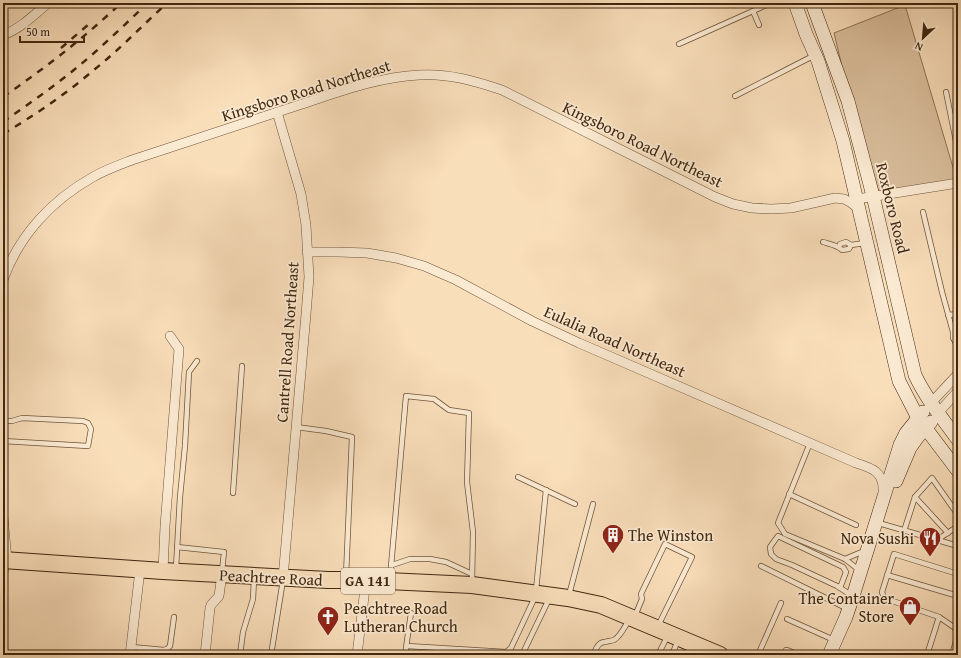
<svg xmlns="http://www.w3.org/2000/svg" width="961" height="658" font-family="'Gentium Book Plus',serif">
  <style>
    .green { fill: #dabf9d; stroke: #8d7356 }
    .lines { fill: none; stroke-linecap: round; stroke-linejoin: round }
    .service-casing { stroke: #6e553a; stroke-width: 6 }
    .minor-casing { stroke: #6e553a; stroke-width: 10 }
    .secondary-casing { stroke: #40270f; stroke-width: 14 }
    .trunk-casing { stroke: #40270f; stroke-width: 18 }
    .service { stroke: #fbead2; stroke-width: 4.5 }
    .minor { stroke: #fbead2; stroke-width: 9 }
    .secondary { stroke: #fbead2; stroke-width: 13 }
    .trunk { stroke: #f9deba; stroke-width: 16 }
    .rail { stroke: #40270f; stroke-width: 2.5; stroke-dasharray: 7 7; stroke-linecap: butt }
    .labels { text-anchor: middle; stroke-width: 3.5; stroke-linejoin: round; paint-order: stroke }
    .shield { fill: #fbead2; stroke: #78624a; stroke-width: 1 }
    .shield-label { font-size: 15px; font-weight: bold; fill: #40270f }
    .street-label { font-size: 16px; fill: #40270f; stroke: #fbead2 }
    .poi-label { font-size: 16px; fill: #40270f; stroke: #fbead2; text-anchor: start }
  </style>
  <rect width="100%" height="100%" fill="#f9deba"/>
  <filter id="stains"><feTurbulence type="fractalNoise" baseFrequency=".005" numOctaves="4"/><feColorMatrix values="0 0 0 0 .2 0 0 0 0 .09 0 0 0 0 .02 0 0 0 .5 -.17"/></filter>
  <radialGradient id="worn" r=".72"><stop offset=".6" stop-color="#630" stop-opacity="0"/><stop offset="1" stop-color="#630" stop-opacity=".3"/></radialGradient>
  <path class="green" d="M905,5L957,181L873,196L834,33Z"/>
  <g class="lines">
    <g class="service-casing">
      <g id="service">
        <path d="M753,11L759,25"/>
        <path d="M679,44L771,3"/>
        <path d="M946,92L958,151"/>
        <path d="M735,96L813,56"/>
        <path d="M923,212L942,292L953,332V338L958,347"/>
        <path d="M823,242C829,244 837,245 842,250L849,249L851,245L865,243"/>
        <path d="M839,247L840,244L846,242L851,245"/>
        <path d="M948,315L958,314"/>
        <path d="M3,421H12L22,418L83,421L88,423L91,429L88,446L3,441"/>
        <path d="M296,427L326,431L352,437L346,576"/>
        <path d="M810,443L778,523L785,534L845,559L859,570"/>
        <path d="M518,477L575,504"/>
        <path d="M233,493L242,366"/>
        <path d="M789,494L856,525"/>
        <path d="M915,497L948,533"/>
        <path d="M882,524L958,546"/>
        <path d="M904,531L915,497L932,478L958,515"/>
        <path d="M937,540L958,526"/>
        <path d="M177,547L224,552L222,571"/>
        <path d="M845,559L864,551"/>
        <path d="M392,565L410,559H430L446,562L472,574"/>
        <path d="M761,566L848,609"/>
        <path d="M176,568L180,497L185,446L189,372L197,361"/>
        <path d="M958,574L894,554L882,592L884,598L939,617L958,630"/>
        <path d="M887,575L958,596"/>
        <path d="M390,578L406,396L434,399L449,410L469,413L467,482L473,532L472,582"/>
        <path d="M3,587L4,584L6,564"/>
        <path d="M840,588L846,572L843,567L778,536L775,540L770,547L771,554L776,559L792,565L837,586L851,595"/>
        <path d="M536,590L546,490"/>
        <path d="M569,595L593,504"/>
        <path d="M635,616L642,599L641,594L665,544L692,557L658,626"/>
        <path d="M787,619L834,640"/>
        <path d="M407,646L506,652L511,648L535,597"/>
        <path d="M131,647L164,650L167,649L170,646L174,617"/>
        <path d="M164,650L169,653L170,655"/>
        <path d="M240,655L243,632L253,599L254,579"/>
        <path d="M271,655L283,580"/>
        <path d="M405,655L411,613"/>
        <path d="M522,655L549,599"/>
        <path d="M593,655C596,649 598,642 605,642C608,641 611,641 614,640C621,636 625,626 629,620"/>
        <path d="M658,655L667,637"/>
        <path d="M672,655L678,640"/>
        <path d="M758,655L781,603"/>
        <path d="M784,655L786,650H787L799,655"/>
        <path d="M927,655L939,617"/>
        <path d="M952,655L958,634"/>
      </g>
    </g>
    <g class="minor-casing">
      <g id="minor">
        <path d="M3,35C20,29 34,15 48,3"/>
        <path d="M277,112L301,194L306,225L309,277L306,314L283,578"/>
        <path d="M857,199L958,183"/>
        <path d="M307,252H338L367,253L396,258L424,266L456,280L532,321L579,343L856,463C872,468 884,472 883,491"/>
        <path d="M3,280C19,235 52,200 93,177C105,170 119,165 132,160C187,142 242,124 296,106C336,93 377,77 419,75C448,73 475,81 502,90L715,197L733,204L752,208L771,209L791,208L835,198L844,199L850,202L859,209"/>
        <path d="M931,403L958,374"/>
        <path d="M938,413L958,391"/>
        <path d="M3,517L7,560"/>
        <path d="M163,571L165,526L179,349L170,336"/>
        <path d="M130,655L140,570"/>
        <path d="M205,655L210,608L211,605L219,596L222,574"/>
        <path d="M357,655L366,580"/>
      </g>
    </g>
    <g class="secondary-casing">
      <g id="secondary">
        <path d="M795,3L806,34L818,61L843,141L899,381L918,418L958,471"/>
        <path d="M812,3L848,101L873,196L915,375C926,399 943,419 958,440"/>
        <path d="M896,481L910,448L917,438L931,422"/>
        <path d="M829,655L846,617L853,596L900,445L906,433L923,412"/>
      </g>
    </g>
    <g class="trunk-casing">
      <path id="trunk" d="M3,560L163,571L328,580H366L472,585L568,598L601,605L720,655"/>
    </g>
    <use href="#service" class="service"/>
    <use href="#minor" class="minor"/>
    <use href="#secondary" class="secondary"/>
    <use href="#trunk" class="trunk"/>
    <g class="rail">
      <path d="M61,48L89,24"/>
      <path d="M3,97C45,68 84,38 121,3"/>
      <path d="M3,122C27,105 52,88 75,69C100,49 124,25 148,3"/>
      <path d="M3,134C35,115 66,94 95,69C120,49 143,25 167,3"/>
    </g>
  </g>
  <defs>
    <g id="building-pin" transform="scale(1.15)"><path d="M0 17L-7.5 6A9.5 9.5 0 1 1 7.5 6Z" fill="#8f2418" stroke="#fbead2"/><path d="M-4-6H4V6H1V3H-1V6H-4ZM-2.5-4.3h1.7v1.8h-1.7ZM.8-4.3h1.7v1.8H.8ZM-2.5-1h1.7V.8h-1.7ZM.8-1h1.7V.8H.8Z" fill="#fff"/></g>
    <g id="restaurant-pin" transform="scale(1.15)"><path d="M0 17L-7.5 6A9.5 9.5 0 1 1 7.5 6Z" fill="#8f2418" stroke="#fbead2"/><path d="M-5-6h1v4h1v-4h1v4h1v-4h1v5L-1.5 .5V6h-2V.5L-5-1ZM5-6V6H3V1.5H1.5Q1.5-4 5-6Z" fill="#fff"/></g>
    <g id="shop-pin" transform="scale(1.15)"><path d="M0 17L-7.5 6A9.5 9.5 0 1 1 7.5 6Z" fill="#8f2418" stroke="#fbead2"/><path d="M-5-2.5h2.3a2.7 3.5 0 0 1 5.4 0H5L5.5 6h-11ZM-1.5-2.5h3a1.5 2.3 0 0 0-3 0Z" fill="#fff"/></g>
    <g id="church-pin" transform="scale(1.15)"><path d="M0 17L-7.5 6A9.5 9.5 0 1 1 7.5 6Z" fill="#8f2418" stroke="#fbead2"/><path d="M-1.2-6h2.4v3.5h3.3v2.4h-3.3V6h-2.4V-.1h-3.3v-2.4h3.3Z" fill="#fff"/></g>
  </defs>
  <g fill-rule="evenodd">
    <use href="#building-pin" x="613" y="535"/>
    <use href="#restaurant-pin" x="930" y="538"/>
    <use href="#shop-pin" x="910" y="607"/>
    <use href="#church-pin" x="328" y="617"/>
  </g>
  <g class="labels">
    <rect class="shield" x="341" y="568" width="54" height="26" rx="3"/>
    <g class="shield-label">
      <text x="368" y="586">GA 141</text>
    </g>
    <g class="street-label">
      <text transform="translate(306 90) rotate(-17)" y="6">Kingsboro Road Northeast</text>
      <text transform="translate(643 144) rotate(26)" y="6">Kingsboro Road Northeast</text>
      <text transform="translate(893 208) rotate(76)" y="6">Roxboro Road</text>
      <text transform="translate(615 341) rotate(24)" y="6">Eulalia Road Northeast</text>
      <text transform="translate(287 342) rotate(-86)" y="6">Cantrell Road Northeast</text>
      <text transform="translate(271 577) rotate(3)" y="6">Peachtree Road</text>
    </g>
    <g class="poi-label">
      <text x="628" y="541">The Winston</text>
      <text x="914" y="544" text-anchor="end">Nova Sushi</text>
      <text x="894" y="604" text-anchor="end">The Container<tspan x="894" dy="18">Store</tspan></text>
      <text x="344" y="614">Peachtree Road<tspan x="344" dy="18">Lutheran Church</tspan></text>
    </g>
  </g>
  <rect width="961" height="658" fill="none" stroke="#f9deba" stroke-width="16"/>
  <rect x="4" y="4" width="953" height="650" fill="none" stroke="#40270f" stroke-width="2"/>
  <rect x="8" y="8" width="945" height="642" fill="none" stroke="#40270f"/>
  <g transform="translate(923 38) rotate(206)" stroke="#fbead2" stroke-width="3" paint-order="stroke">
  <path d="M0-3L7 15L0 10L-7 15Z" fill="#40270f"/>
  <text y="-6" font-size="11" font-weight="bold" text-anchor="middle" fill="#40270f">N</text>
  </g>
  <path d="M20 36v6h64v-6" fill="none" stroke="#40270f" stroke-width="2"/>
  <text x="26" y="36" font-size="12" fill="#40270f" stroke="#fbead2" stroke-width="3" paint-order="stroke">50 m</text>
  <rect width="100%" height="100%" filter="url(#stains)"/>
  <rect width="100%" height="100%" fill="url(#worn)"/>
</svg>
